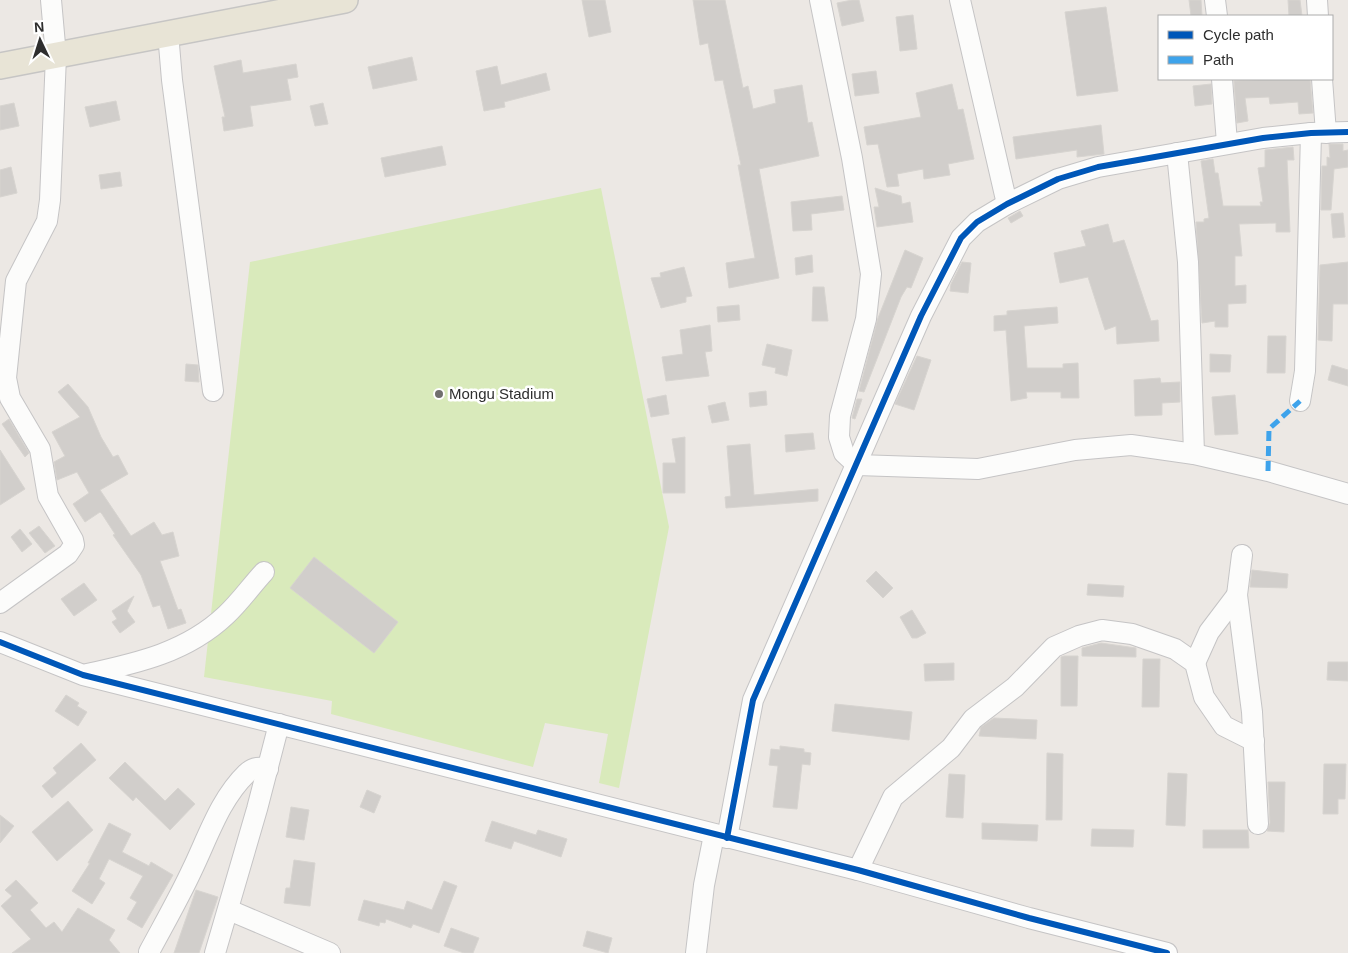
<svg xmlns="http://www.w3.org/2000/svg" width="1348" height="953" font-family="Arial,sans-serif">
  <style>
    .pitch { fill: #d9eabb }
    .building { fill: #d1cecb; stroke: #d7d4d0 }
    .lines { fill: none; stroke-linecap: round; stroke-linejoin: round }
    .minor-casing { stroke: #c5c4c5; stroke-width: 22 }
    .major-casing { stroke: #c6c5c4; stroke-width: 28 }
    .minor { stroke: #fcfcfb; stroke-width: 20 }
    .major { stroke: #e8e4d6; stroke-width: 25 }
    .quiet { stroke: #3ea3eb; stroke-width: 5; stroke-dasharray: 10 5; stroke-linecap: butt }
    .cycleway-casing { stroke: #fff; stroke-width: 9 }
    .cycleway { stroke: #0057b8; stroke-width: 6 }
    .poi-dot { fill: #706f6e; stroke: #fff; stroke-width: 2 }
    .labels { text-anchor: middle; stroke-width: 5; stroke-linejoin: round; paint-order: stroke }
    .poi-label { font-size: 15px; fill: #2e2e2e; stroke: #fff; text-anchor: start }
  </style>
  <rect width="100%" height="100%" fill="#ece8e4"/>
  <path class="pitch" d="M601,188L669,527L619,788L599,783L608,734L545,723L533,767L331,714L332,701L204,677L250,262Z"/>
  <g class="building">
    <path d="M582,0H605L611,32L589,37Z"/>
    <path d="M693,0H725L743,88L748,86L753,109L776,103L774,90L802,85L808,123L812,122L819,156L759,169L779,278L729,288L726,263L755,258L738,165H741L723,80L715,81L708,43L700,45Z"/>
    <path d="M852,0H859L864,21L842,26L837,3Z"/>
    <path d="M1189,0H1201L1202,16H1191Z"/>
    <path d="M1288,0H1300L1302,16H1289Z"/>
    <path d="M1106,7L1118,91L1077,96L1065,12Z"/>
    <path d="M913,15L917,49L900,51L896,17Z"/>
    <path d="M412,57L417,80L373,89L368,67Z"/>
    <path d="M241,60L243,73L296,64L298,77L287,79L291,100L250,106L253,126L224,131L222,117H225L214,66Z"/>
    <path d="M497,66L501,85L546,73L550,90L504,102L505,107L484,111L476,71Z"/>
    <path d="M876,71L879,93L855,96L852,74Z"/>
    <path d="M1272,79H1310L1313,113L1299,114L1298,102L1270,104L1269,97L1245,98L1248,121L1237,123L1234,81Z"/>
    <path d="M952,84L958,110L963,109L974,159L948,164L950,175L924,179L923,169L897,174L899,186L887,187L878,144L867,145L864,127L921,117L916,93Z"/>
    <path d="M1211,84L1212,104L1195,106L1193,86Z"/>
    <path d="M116,101L120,120L90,127L85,107Z"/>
    <path d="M14,103L19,126L0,130V106Z"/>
    <path d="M323,103L328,124L315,126L310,106Z"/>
    <path d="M1101,125L1104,154L1077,157V150L1016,159L1013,137Z"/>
    <path d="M1329,144H1343V151L1348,150V167L1334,169L1331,210H1321L1322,166H1327V157L1330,158Z"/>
    <path d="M442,146L446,165L385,177L381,158Z"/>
    <path d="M1293,147L1294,160H1287L1290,232H1276V223L1239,224L1242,256H1235V286L1246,285V303L1228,304V327H1215V321L1202,323L1196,222H1204V219L1209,218L1201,161L1213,159L1215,173H1218L1223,206H1261L1260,202H1263L1258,168L1265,167V150Z"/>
    <path d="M11,167L17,193L0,197V170Z"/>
    <path d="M120,172L122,186L101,189L99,175Z"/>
    <path d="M875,188L901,196L902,204L910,202L913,222L877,227L874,207H879Z"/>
    <path d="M842,196L844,210L811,214L812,230L793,231L791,202Z"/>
    <path d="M1020,211L1023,216L1011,223L1008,218Z"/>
    <path d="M1343,213L1345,237L1333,238L1331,214Z"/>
    <path d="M1108,224L1113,243L1124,240L1151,321L1158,320L1159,341L1117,344L1116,326L1105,330L1088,277L1060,283L1054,253L1086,246L1081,231Z"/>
    <path d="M905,250L923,258L911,288L907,287L901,297L864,392L859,391L878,318Z"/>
    <path d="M812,255L813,272L796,275L795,258Z"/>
    <path d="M962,262L971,263L968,293L950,291L951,284Z"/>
    <path d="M1348,262V304H1333L1332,341L1318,340L1320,265Z"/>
    <path d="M684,267L692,296L686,297V302L661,308L651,278L661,277L660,273Z"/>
    <path d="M813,287H824L828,321H812Z"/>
    <path d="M739,305L740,320L718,322L717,307Z"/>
    <path d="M1057,307L1058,323L1024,326L1027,368H1063V364L1078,363L1079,398H1061V392H1026L1027,398L1011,401L1006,330L994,331V316L1007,315V311Z"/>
    <path d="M710,325L712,351L705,352L709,376L666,381L662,357L683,354L680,330Z"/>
    <path d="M1268,336H1286L1285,373H1267Z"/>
    <path d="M767,344L792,350L787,376L775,373L776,368L762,365Z"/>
    <path d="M1210,354L1231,355L1230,372H1210Z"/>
    <path d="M917,356L931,360L914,410L895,404Z"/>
    <path d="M186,364L198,365L199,382L185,381Z"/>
    <path d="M1332,365L1348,370V386L1328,380Z"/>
    <path d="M1160,378L1161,383L1180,382V402L1162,403V415L1135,416L1134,380Z"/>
    <path d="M68,384L88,407L101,437L113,457L118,455L128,474L100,490L131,536L154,522L162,535L173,532L179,556L160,561L178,610L181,609L186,623L168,629L160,605L153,607L141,575L113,535L115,534L102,514L100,512L85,522L73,504L89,493L77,472L57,480L54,462L65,456L52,432L80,417L58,392Z"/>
    <path d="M766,391L767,405L750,407L749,393Z"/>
    <path d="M666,395L669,414L651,417L647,399Z"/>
    <path d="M1235,395L1238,434L1215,435L1212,397Z"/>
    <path d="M857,399H862L855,419L852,418Z"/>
    <path d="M725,402L729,420L712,423L708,406Z"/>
    <path d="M9,419L29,453L25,457L2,424Z"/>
    <path d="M813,433L815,449L786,452L785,435Z"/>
    <path d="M685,437V493H663V463H676L672,439Z"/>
    <path d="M750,444L754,495L818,489V501L726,508L725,497L731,496L727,446Z"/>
    <path d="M0,450L25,489L0,505Z"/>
    <path d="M39,526L55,546L45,553L29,533Z"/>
    <path d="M20,529L32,544L22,552L11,537Z"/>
    <path d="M314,557L398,622L374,653L290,588Z"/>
    <path d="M1252,570L1288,574L1287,588L1250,587Z"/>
    <path d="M876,571L893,588L883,598L866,581Z"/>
    <path d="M84,583L97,600L74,616L61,599Z"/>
    <path d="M1088,584L1124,586L1123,597L1087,595Z"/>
    <path d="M134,596L127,611L135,622L120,633L112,622L117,619L112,611Z"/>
    <path d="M912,610L926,633L917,638H912L900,617Z"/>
    <path d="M1101,643L1136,648V657L1082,656V648Z"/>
    <path d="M1064,656H1078L1077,706H1061V657Z"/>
    <path d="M1143,659H1160L1159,707H1142Z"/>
    <path d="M1328,662H1348V681L1327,680Z"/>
    <path d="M954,663V680L925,681L924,664Z"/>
    <path d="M66,695L79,703L77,706L87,712L78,726L55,711Z"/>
    <path d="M835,704L912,712L909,740L832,731Z"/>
    <path d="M994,718L1037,720L1036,739L979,736L981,727Z"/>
    <path d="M81,743L96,760L52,798L42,786L57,773L53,768Z"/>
    <path d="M780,746L804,749V752L811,753L810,765L802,764L797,809L773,807L778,766L769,765L771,749L780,750Z"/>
    <path d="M1047,753L1063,754L1062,820H1046Z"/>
    <path d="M125,762L165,801L178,788L195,804L170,830L136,797L133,801L109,778Z"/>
    <path d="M1324,764H1346L1345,799H1338V814H1323Z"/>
    <path d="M1168,773L1187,774L1185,826L1166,825Z"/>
    <path d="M949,774L965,775L963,818L946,817Z"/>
    <path d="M1268,782H1285L1284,832L1267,831L1270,823Z"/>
    <path d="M367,790L381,796L374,813L360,807Z"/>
    <path d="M68,801L93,830L57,861L32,832Z"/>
    <path d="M291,807L309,810L304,840L286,837Z"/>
    <path d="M0,815L14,826L0,843Z"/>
    <path d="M492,821L536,835L538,830L567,839L561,857L514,841L511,849L485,841Z"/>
    <path d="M109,823L131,834L122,852L149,866L151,862L173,875L142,928L127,919L137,902L130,898L143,876L109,859L99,879L105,883L92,904L72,891L90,863H88Z"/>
    <path d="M982,823L1038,825L1037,841L982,839Z"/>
    <path d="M1092,829L1134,830L1133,847L1091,846Z"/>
    <path d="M1203,830H1248L1249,848H1203Z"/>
    <path d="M294,860L315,863L310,906L284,903L286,888H290Z"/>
    <path d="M16,880L38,903L30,910L46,928L54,922L62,932L78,908L115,930L109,940L120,953H12L31,939L1,906L12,896L5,890Z"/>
    <path d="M444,881L457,886L439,933L413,924L411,928L386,919L385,923L380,922L379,926L358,920L364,900L404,910L407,901L432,910Z"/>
    <path d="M196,890L218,897L199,953H174Z"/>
    <path d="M451,928L479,938L473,953H464L444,946Z"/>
    <path d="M587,931L612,938L608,953L583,946Z"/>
  </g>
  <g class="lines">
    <g class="minor-casing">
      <g id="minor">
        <path d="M820,0L852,158L871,274L866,319L840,416L839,437L844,453L857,465L978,469L1075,450L1131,445L1194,454L1268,471L1348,494"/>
        <path d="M960,0L1007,204"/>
        <path d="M1215,0L1217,16"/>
        <path d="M1317,0L1318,16"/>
        <path d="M168,33L172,80L213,391"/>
        <path d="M1222,79L1227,143"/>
        <path d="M1322,79L1326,133"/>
        <path d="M1177,153L1188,262L1194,454"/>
        <path d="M1300,401L1305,371L1311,133"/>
        <path d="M1242,555L1237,595L1252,712L1258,824"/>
        <path d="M0,603L68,554L74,545L73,540L48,496L40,449L10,398L6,378L16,281L47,221L50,200L56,56L51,0"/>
        <path d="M0,642L83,675L858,870L1029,918L1167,953"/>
        <path d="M1195,663L1209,632L1237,595"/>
        <path d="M87,674C138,663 187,652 226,615C240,602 251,586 264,572"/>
        <path d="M727,838L753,700L921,316L961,238L977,222L1007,204L1058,179L1098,167L1263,138L1311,133L1348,132"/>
        <path d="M858,870L893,797L951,748L973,719L1015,687L1054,647L1079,636L1102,630L1132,634L1175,649L1195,663L1204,697L1224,726L1254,741"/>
        <path d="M229,910L330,953"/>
        <path d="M149,952C164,924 179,898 192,870C208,837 220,799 247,773C254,767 260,767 268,769"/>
        <path d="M215,953L257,809L279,724"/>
        <path d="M696,953L704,885L714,835"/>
      </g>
    </g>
    <g class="major-casing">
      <path id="major" d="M0,66L345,0"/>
    </g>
    <use href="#minor" class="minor"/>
    <use href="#major" class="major"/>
    <path class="quiet" d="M1268,471L1269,429L1300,401"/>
    <g class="cycleway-casing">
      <g id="cycleway">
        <path d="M0,642L83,675L858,870L1029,918L1167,953"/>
        <path d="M727,838L753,700L921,316L961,238L977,222L1007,204L1058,179L1098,167L1263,138L1311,133L1348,132"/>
      </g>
    </g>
    <use href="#cycleway" class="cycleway"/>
  </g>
  <circle class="poi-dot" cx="439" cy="394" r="5"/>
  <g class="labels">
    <g class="poi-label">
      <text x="449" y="399">Mongu Stadium</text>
    </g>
  </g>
  <rect x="1158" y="15" width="175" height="65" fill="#ffffff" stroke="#ababab"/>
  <rect x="1168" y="31" width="25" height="8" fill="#0057b8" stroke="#ababab"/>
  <text x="1203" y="40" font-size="15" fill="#2e2e2e">Cycle path</text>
  <rect x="1168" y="56" width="25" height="8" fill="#3ea3eb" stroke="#ababab"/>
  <text x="1203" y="65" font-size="15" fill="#2e2e2e">Path</text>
  <g transform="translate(40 40) rotate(356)" stroke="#ffffff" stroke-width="4" paint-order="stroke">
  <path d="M0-4L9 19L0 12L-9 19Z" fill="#2e2e2e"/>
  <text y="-8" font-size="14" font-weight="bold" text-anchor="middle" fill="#2e2e2e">N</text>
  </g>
</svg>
